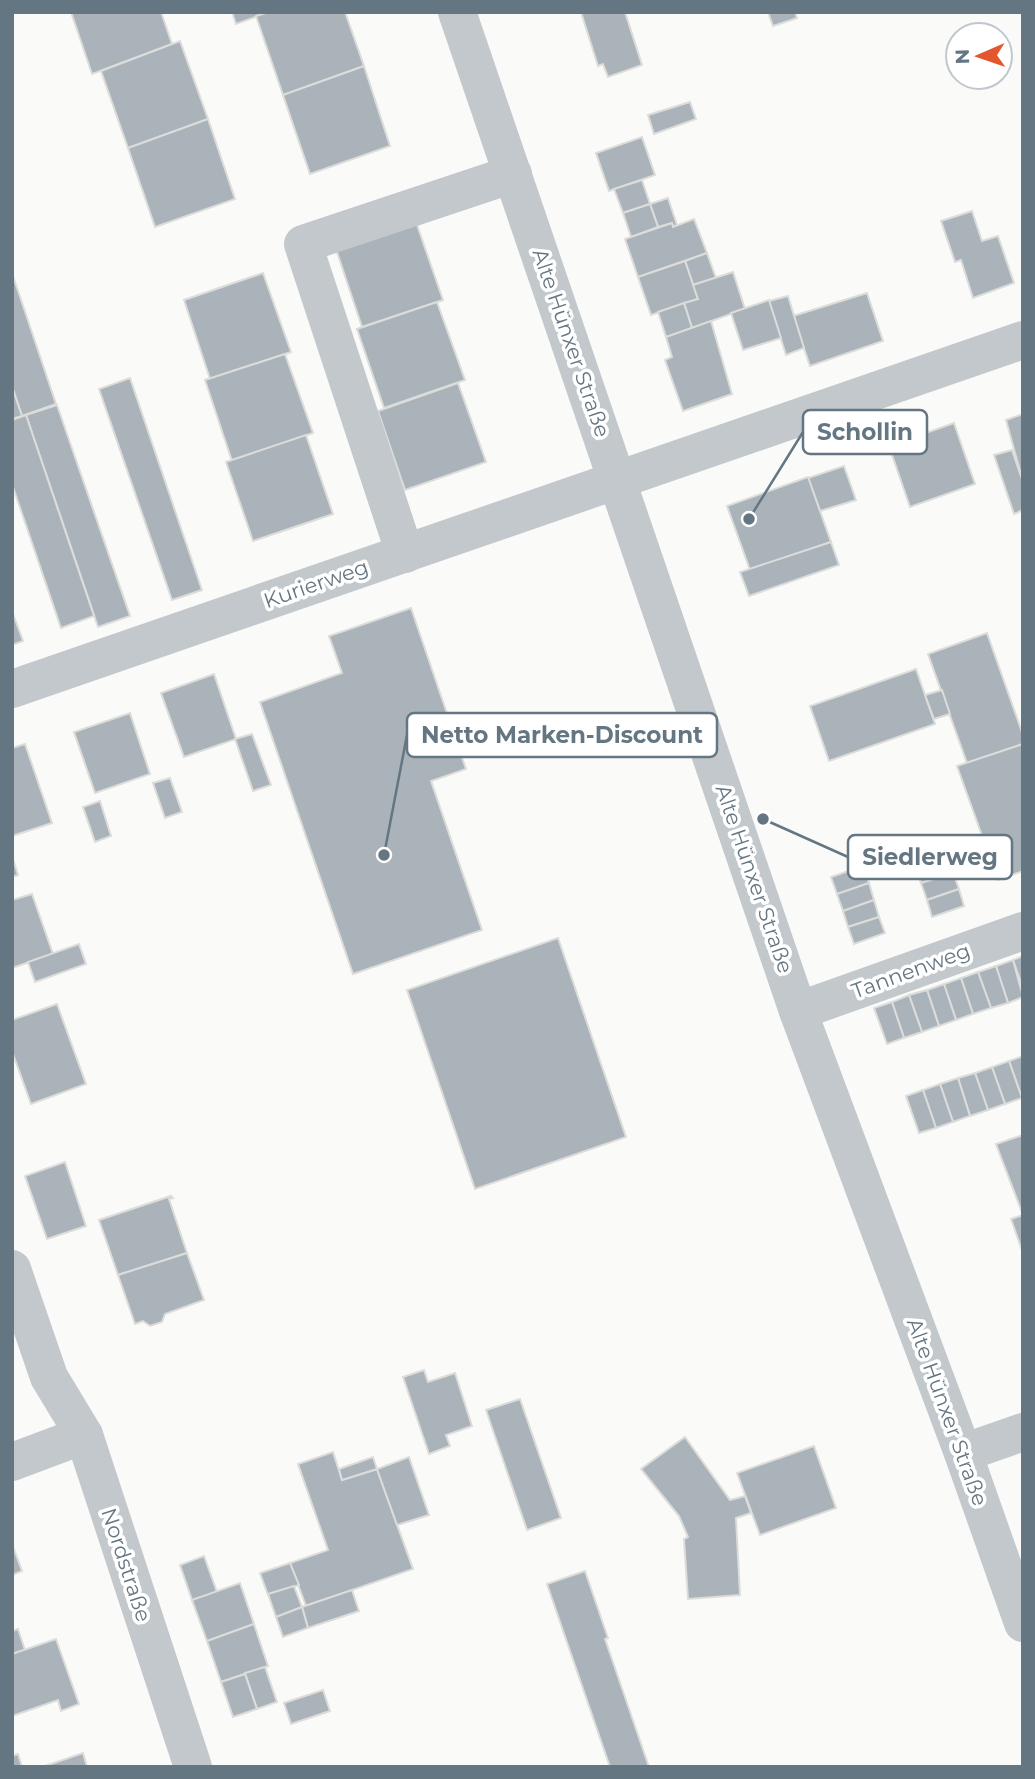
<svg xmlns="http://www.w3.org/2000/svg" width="1035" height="1779" font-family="Montserrat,sans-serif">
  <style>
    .building { fill: #aab3b9; stroke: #dcdcda; stroke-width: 2 }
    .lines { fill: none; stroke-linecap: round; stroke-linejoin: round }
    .minor { stroke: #c3c8cc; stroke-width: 38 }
    .labels { text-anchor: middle; stroke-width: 7; stroke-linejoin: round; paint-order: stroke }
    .street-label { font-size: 21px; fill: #657683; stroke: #fff }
    .leader { fill: none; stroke: #657683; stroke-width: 2.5 }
    .callout-dot { fill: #657683; stroke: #fff; stroke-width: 2.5 }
    .callout { fill: #fff; stroke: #657683; stroke-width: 2.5 }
    .callout-label { font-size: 23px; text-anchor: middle; font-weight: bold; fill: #657683 }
  </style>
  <rect width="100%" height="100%" fill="#fafaf8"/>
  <g class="building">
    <path d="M71,12H161L172,44L92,74Z"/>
    <path d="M232,12H269L236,24Z"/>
    <path d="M269,12H345L364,66L283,95L256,16Z"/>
    <path d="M581,12H625L642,65L608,77L603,64L598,66Z"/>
    <path d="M768,12H795L797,18L773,26Z"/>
    <path d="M180,41L208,119L128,148L101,71Z"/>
    <path d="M364,66L390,146L310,174L283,95Z"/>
    <path d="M690,102L696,119L654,134L648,115Z"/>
    <path d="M208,119L235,199L155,227L128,148Z"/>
    <path d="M642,137L655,175L609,191L596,153Z"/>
    <path d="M642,180L650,204L623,213L614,189Z"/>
    <path d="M668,198L677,225L673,227L672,223L658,227L650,204Z"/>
    <path d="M650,204L658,227L631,237L623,213Z"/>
    <path d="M972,211L982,241L998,236L1014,283L973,298L961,260L955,262L941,221Z"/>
    <path d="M694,219L707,253L638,277L625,239L672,223L673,227Z"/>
    <path d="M416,222L443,300L362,327L336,249Z"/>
    <path d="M707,253L716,278L693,285L685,261Z"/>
    <path d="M685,261L698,299L651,315L638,277Z"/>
    <path d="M733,272L745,309L692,328L684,303L698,299L693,285Z"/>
    <path d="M12,273L56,404L22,416L12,386Z"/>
    <path d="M263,273L291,352L210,379L184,300Z"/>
    <path d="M867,293L883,341L810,366L793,316Z"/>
    <path d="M788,296L804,348L786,355L769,301Z"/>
    <path d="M769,300L781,338L743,350L731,313Z"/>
    <path d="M437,302L465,380L384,408L357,329Z"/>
    <path d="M684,303L692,328L666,337L658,312Z"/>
    <path d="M711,321L732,394L683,411L665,360L672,357L666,337Z"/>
    <path d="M285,354L313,433L232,461L205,380Z"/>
    <path d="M130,378L202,590L172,600L99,389Z"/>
    <path d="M458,383L486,462L405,490L378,411Z"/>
    <path d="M12,387L22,416L12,419Z"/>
    <path d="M57,405L130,616L98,627L26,415Z"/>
    <path d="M1023,414V482L1006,420Z"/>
    <path d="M26,415L94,616L61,628L12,484V420Z"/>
    <path d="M954,423L975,484L910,507L889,446Z"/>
    <path d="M306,435L333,514L253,541L226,462Z"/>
    <path d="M1012,450L1023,482V510L1014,514L994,455Z"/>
    <path d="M844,466L856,500L820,511L808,478Z"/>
    <path d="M808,477L831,542L750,570L727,506Z"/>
    <path d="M831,542L839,565L749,596L740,572Z"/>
    <path d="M411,608L466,769L431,781L482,930L353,974L260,702L342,673L329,636Z"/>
    <path d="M12,611L23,641L12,645Z"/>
    <path d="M987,633L1023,735V744L967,763L928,654Z"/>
    <path d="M916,669L935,724L829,761L810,706Z"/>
    <path d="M214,674L236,739L184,757L161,693Z"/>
    <path d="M942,690L950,714L934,719L925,695Z"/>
    <path d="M130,713L150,774L95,793L74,732Z"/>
    <path d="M252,734L271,785L253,791L235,739Z"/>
    <path d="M25,744L52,823L12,836V748Z"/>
    <path d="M1023,744V871L998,880L957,766Z"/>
    <path d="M170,778L182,812L165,818L153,783Z"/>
    <path d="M100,801L111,836L95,842L83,807Z"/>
    <path d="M12,856L18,875L12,877Z"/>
    <path d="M947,856L953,873L921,883L915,866Z"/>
    <path d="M863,866L869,883L837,894L831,877Z"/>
    <path d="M953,873L959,889L927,900L921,883Z"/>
    <path d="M869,883L874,900L843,911L837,894Z"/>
    <path d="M959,889L964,906L932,917L927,900Z"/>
    <path d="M32,894L53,954L12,968V900Z"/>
    <path d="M874,900L879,917L848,927L843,911Z"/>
    <path d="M879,917L885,933L854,944L848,927Z"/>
    <path d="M558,938L626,1137L475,1189L407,990Z"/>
    <path d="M79,944L86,964L35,982L28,962Z"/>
    <path d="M1023,956V988L1013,960Z"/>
    <path d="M1013,960L1023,997L1008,1003L996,966Z"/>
    <path d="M996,966L1008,1003L991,1008L978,972Z"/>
    <path d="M978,972L991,1008L973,1014L961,978Z"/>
    <path d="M961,978L973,1014L956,1020L944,984Z"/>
    <path d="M944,984L956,1020L939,1026L927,990Z"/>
    <path d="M927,990L939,1026L922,1032L909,995Z"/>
    <path d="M909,995L922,1032L904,1038L892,1002Z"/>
    <path d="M892,1002L904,1038L887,1044L874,1008Z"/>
    <path d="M57,1004L86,1084L31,1104L12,1051V1020Z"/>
    <path d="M1023,1056V1098H1022L1009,1061Z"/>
    <path d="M1009,1061L1022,1098L1005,1104L992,1067Z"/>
    <path d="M992,1067L1005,1104L988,1110L975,1073Z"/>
    <path d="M975,1073L988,1110L970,1116L958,1078Z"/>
    <path d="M958,1078L970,1116L953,1122L940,1084Z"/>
    <path d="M940,1084L953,1122L936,1128L923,1090Z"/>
    <path d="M923,1090L936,1128L919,1133L906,1096Z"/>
    <path d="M1023,1135V1215L996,1144Z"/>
    <path d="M65,1162L86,1226L47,1239L25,1176Z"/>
    <path d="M171,1196L173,1198L169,1199L187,1253L118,1275L99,1220Z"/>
    <path d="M1023,1215V1253L1011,1219Z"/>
    <path d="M187,1253L204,1300L165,1314L162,1322L150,1326L143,1321L135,1324L118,1275Z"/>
    <path d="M424,1370L428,1382L455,1373L472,1426L446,1435L450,1446L429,1454L403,1377Z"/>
    <path d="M520,1399L561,1518L527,1530L486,1410Z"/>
    <path d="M685,1437L730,1500L745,1496L751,1513L736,1518L740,1595L688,1599L684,1539L688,1537L679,1516L641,1469Z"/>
    <path d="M814,1446L836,1508L760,1535L737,1473Z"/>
    <path d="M333,1452L342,1480L377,1469L413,1569L306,1606L290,1563L328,1550L298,1464Z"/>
    <path d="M373,1457L377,1469L342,1480L339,1469Z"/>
    <path d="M409,1457L429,1515L397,1525L377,1469Z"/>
    <path d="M12,1544L22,1571L12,1575Z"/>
    <path d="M204,1556L217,1592L192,1600L180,1565Z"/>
    <path d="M290,1563L299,1585L268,1595L260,1573Z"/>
    <path d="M585,1571L608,1638L605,1639L649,1767H610L547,1584Z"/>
    <path d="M240,1583L254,1624L207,1641L192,1600Z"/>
    <path d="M294,1586L302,1607L276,1617L268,1594Z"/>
    <path d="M352,1590L359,1611L308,1628L302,1607Z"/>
    <path d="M302,1607L308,1628L283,1637L276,1617Z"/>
    <path d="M254,1624L268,1666L221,1682L207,1641Z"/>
    <path d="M18,1629L25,1650L12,1654V1631Z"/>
    <path d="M56,1639L79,1704L61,1711L58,1700L12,1716V1654Z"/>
    <path d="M265,1667L277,1702L257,1709L245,1673Z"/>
    <path d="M245,1674L257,1709L233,1717L221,1682Z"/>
    <path d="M323,1690L330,1711L291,1724L284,1703Z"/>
    <path d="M83,1753L87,1767H42L51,1764Z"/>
    <path d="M18,1754L22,1767H12V1756Z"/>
  </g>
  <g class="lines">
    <g class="minor">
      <path d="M457,12L798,1011L963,1453L1023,1623"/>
      <path d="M405,554L303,244L513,174"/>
      <path d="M12,689L1023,340"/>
      <path d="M798,1011L1023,931"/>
      <path d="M12,1269L49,1377L84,1435L193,1767"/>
      <path d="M963,1453L1023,1432"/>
      <path d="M12,1462L84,1435"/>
    </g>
  </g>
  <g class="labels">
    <g class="street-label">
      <text transform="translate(571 343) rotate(71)" y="7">Alte Hünxer Straße</text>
      <text transform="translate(316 584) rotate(-19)" y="7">Kurierweg</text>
      <text transform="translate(754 879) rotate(71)" y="7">Alte Hünxer Straße</text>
      <text transform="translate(911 971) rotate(-20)" y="7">Tannenweg</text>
      <text transform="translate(947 1412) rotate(70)" y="7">Alte Hünxer Straße</text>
      <text transform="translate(126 1565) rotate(72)" y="7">Nordstraße</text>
    </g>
  </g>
  <path class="leader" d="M749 519L803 432M384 855L407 735M763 819L848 857"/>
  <g class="callout-dot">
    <circle cx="749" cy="519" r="7"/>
    <circle cx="384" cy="855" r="7"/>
    <circle cx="763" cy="819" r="7"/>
  </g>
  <g class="callout">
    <rect x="803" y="410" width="124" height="44" rx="7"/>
    <rect x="407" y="713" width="310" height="44" rx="7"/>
    <rect x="848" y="835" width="164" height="44" rx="7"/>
  </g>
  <g class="callout-label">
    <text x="865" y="440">Schollin</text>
    <text x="562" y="743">Netto Marken-Discount</text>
    <text x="930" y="865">Siedlerweg</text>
  </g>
  <rect width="1035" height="1779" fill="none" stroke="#657683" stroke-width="28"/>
  <g transform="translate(979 56) rotate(268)"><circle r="33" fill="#ffffff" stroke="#c1c8cd" stroke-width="2"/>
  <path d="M0-5L12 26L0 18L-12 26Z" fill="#e4572e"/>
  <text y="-10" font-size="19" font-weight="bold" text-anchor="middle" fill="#657683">N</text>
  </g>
</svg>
